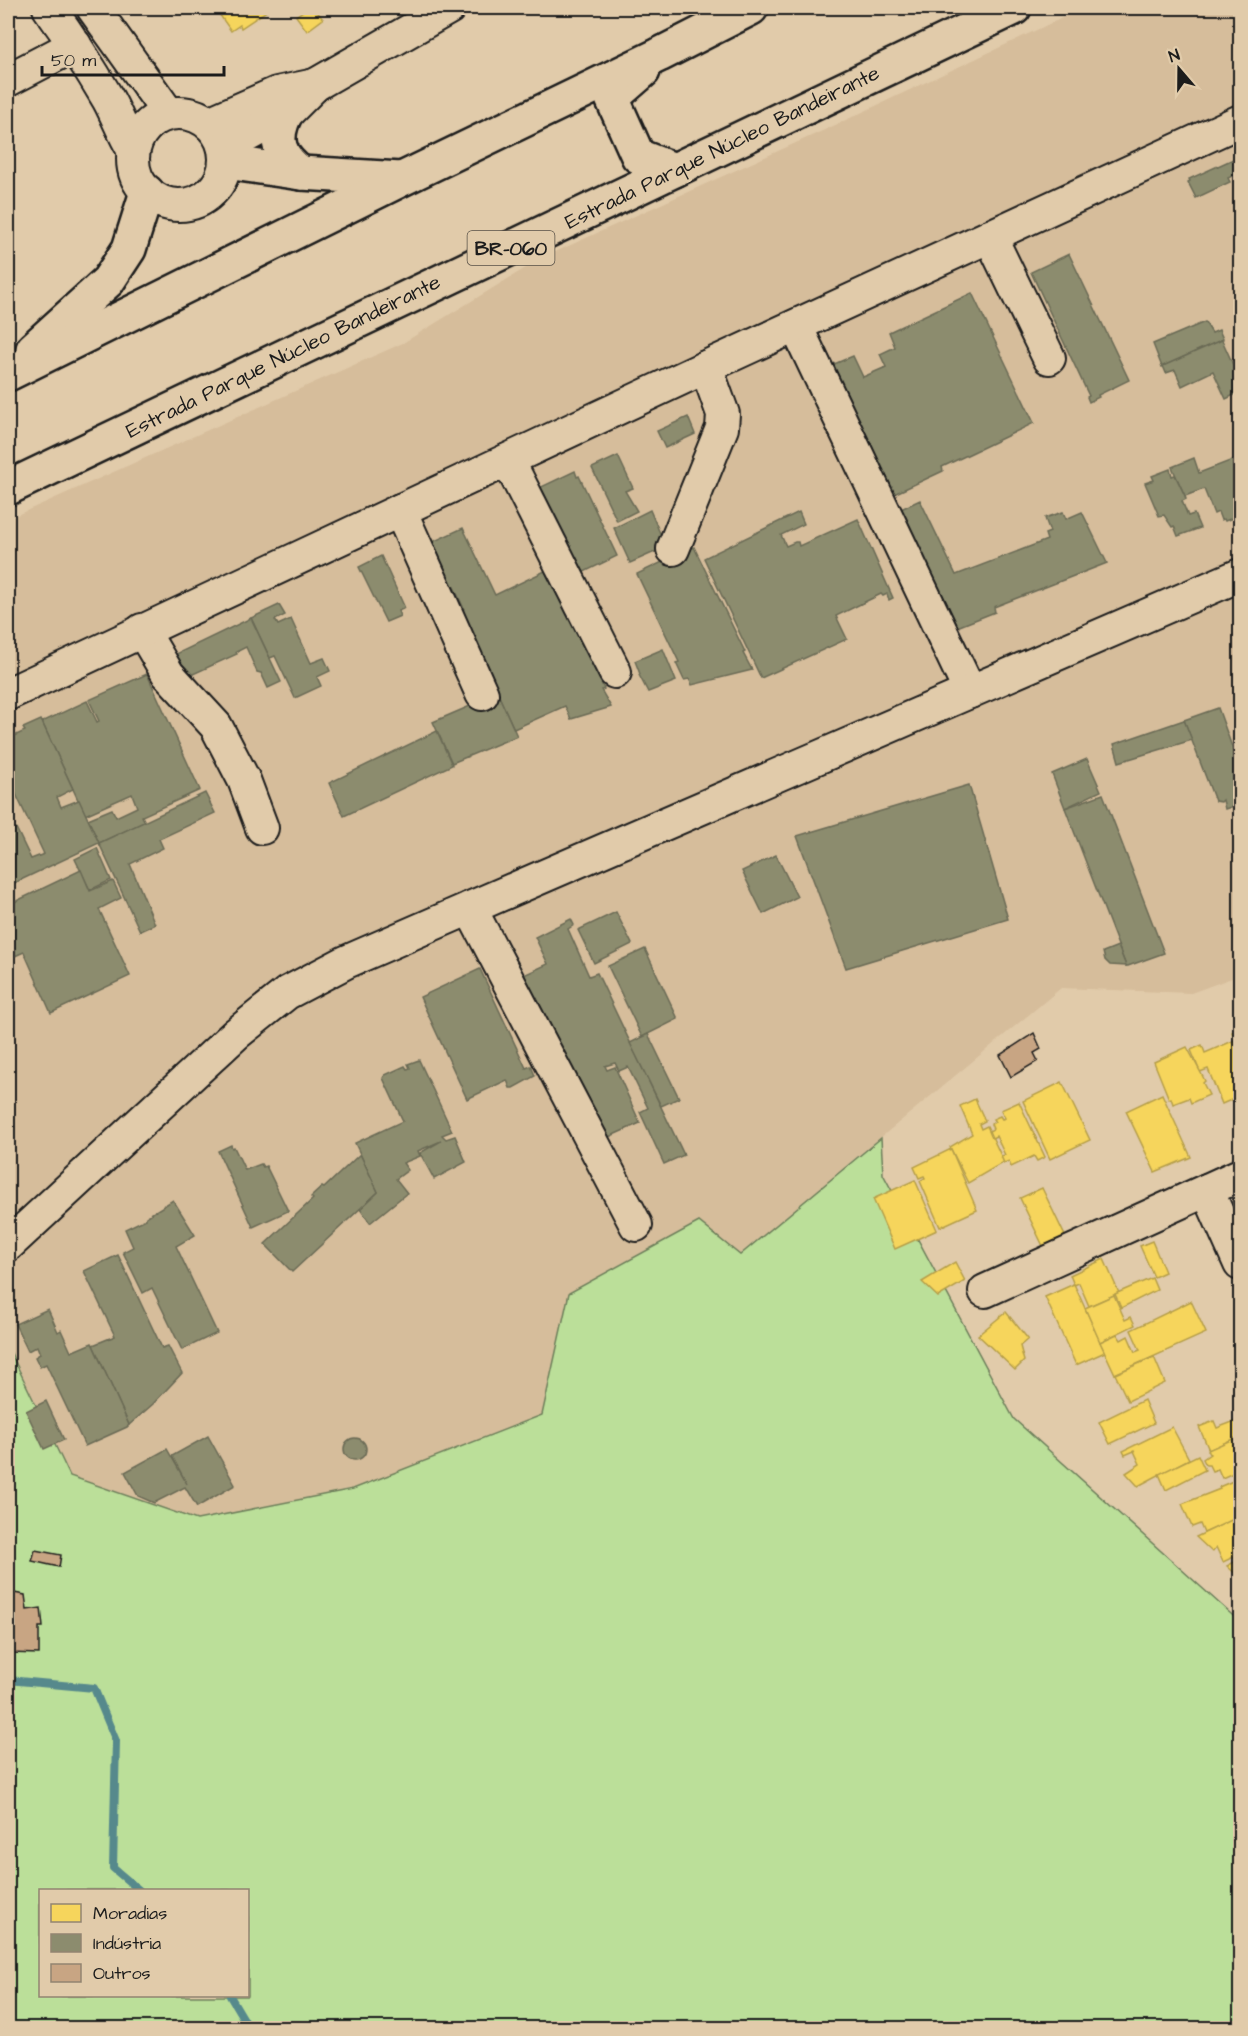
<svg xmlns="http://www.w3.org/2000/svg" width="1248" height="2036" font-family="'Architects Daughter',sans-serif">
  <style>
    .built { fill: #d6bd9b }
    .green { fill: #bbdf99; stroke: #6c7e5a; stroke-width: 1.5; fill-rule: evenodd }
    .homes { fill: #f6d55c; stroke: #b59e49; stroke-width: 1.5 }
    .industry { fill: #8c8c6e; stroke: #6a6a55; stroke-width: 1.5 }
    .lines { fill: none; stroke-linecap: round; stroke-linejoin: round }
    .stream { stroke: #57898c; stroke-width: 8 }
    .building { fill: #c8a583; stroke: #1c1c1c; stroke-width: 1.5 }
    .minor-casing { stroke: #1c1c1c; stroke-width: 36 }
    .highway-casing { stroke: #1c1c1c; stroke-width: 38 }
    .minor { stroke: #e1cbaa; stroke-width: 32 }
    .highway { stroke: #e1cbaa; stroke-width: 33 }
    .labels { text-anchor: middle; stroke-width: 6; stroke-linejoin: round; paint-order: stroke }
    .shield { fill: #e1cbaa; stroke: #575047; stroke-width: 1.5 }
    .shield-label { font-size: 20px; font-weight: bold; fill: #1c1c1c }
    .street-label { font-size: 21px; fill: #1c1c1c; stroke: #e1cbaa }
  </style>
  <rect width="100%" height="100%" fill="#e1cbaa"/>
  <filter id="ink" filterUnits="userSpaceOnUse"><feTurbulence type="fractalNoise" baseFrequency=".0167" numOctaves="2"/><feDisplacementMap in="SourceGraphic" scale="12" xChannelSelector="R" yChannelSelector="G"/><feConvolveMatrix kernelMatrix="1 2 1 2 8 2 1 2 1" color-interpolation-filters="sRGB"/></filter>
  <g filter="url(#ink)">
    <path class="built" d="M1083,8H1240V975L1191,993L1061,988L739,1255L570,1293L543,1415L353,1489L197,1520L70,1476L8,1354V519L403,343L542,258L831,127Z"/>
    <path class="green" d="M881,1138L883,1174L1014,1419L1240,1622V2028H8V1347L70,1476L197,1520L353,1489L542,1415L569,1293L699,1222L740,1255ZM40,1890H248V1996H40Z"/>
    <g class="homes">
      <path d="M222,8H271L241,28L240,25L231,31L217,11Z"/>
      <path d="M307,8H314L323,19L307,31L296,16Z"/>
      <path d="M1240,1028V1039L1236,1041L1232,1032Z"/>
      <path d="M1235,1040L1240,1052V1096L1222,1104L1208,1069L1200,1072L1191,1050L1202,1045L1205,1053Z"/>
      <path d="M1187,1047L1202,1075L1205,1081L1203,1083L1209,1095L1191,1103L1189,1098L1173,1104L1171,1098L1169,1099L1154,1062Z"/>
      <path d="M1062,1082L1090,1140L1050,1159L1023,1101Z"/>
      <path d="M1162,1094L1191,1157L1155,1172L1126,1111Z"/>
      <path d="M975,1099L985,1121L979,1124L981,1129L987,1126L1004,1162L968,1183L950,1147L972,1134L960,1106Z"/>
      <path d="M1019,1102L1045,1157L1037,1161L1034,1156L1011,1167L1009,1161L1004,1163L1001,1156L1005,1155L996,1136L992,1138L989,1131L993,1129L991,1124L995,1122L993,1119L1000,1116L1002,1119L1005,1118L1001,1110Z"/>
      <path d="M951,1149L977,1210L940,1227L920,1181L925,1178L924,1176L919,1178L914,1167Z"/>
      <path d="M915,1180L937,1230L895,1249L873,1199Z"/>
      <path d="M1042,1188L1065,1236L1043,1246L1020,1198Z"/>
      <path d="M1240,1201V1225L1232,1205Z"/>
      <path d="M1152,1241L1165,1272L1154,1277L1140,1246Z"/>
      <path d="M1104,1259L1119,1293L1089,1306L1079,1283L1074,1285L1070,1275Z"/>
      <path d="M955,1262L965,1281L938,1297L922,1282Z"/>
      <path d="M1152,1278L1157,1290L1121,1308L1115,1294Z"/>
      <path d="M1074,1284L1105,1352L1076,1365L1045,1297Z"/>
      <path d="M1114,1295L1125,1320L1131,1317L1135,1325L1100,1342L1085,1308Z"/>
      <path d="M1191,1301L1206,1333L1115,1374L1100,1342L1117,1334L1121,1340L1128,1336L1135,1352L1140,1350L1131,1330Z"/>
      <path d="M1006,1312L1028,1339L1020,1346L1024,1361L1015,1370L978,1335Z"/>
      <path d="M1154,1357L1165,1383L1128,1401L1115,1374Z"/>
      <path d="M1144,1400L1154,1423L1110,1444L1099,1422Z"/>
      <path d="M1240,1419V1436L1209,1450L1199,1427L1214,1421L1217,1428Z"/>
      <path d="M1172,1427L1189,1459L1138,1486L1126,1473L1140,1464L1134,1451L1125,1455L1123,1451Z"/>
      <path d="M1240,1436V1470L1222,1478L1218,1469L1212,1471L1209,1465H1206L1203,1459L1210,1454L1208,1450Z"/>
      <path d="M1198,1455L1205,1470L1166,1490L1159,1474Z"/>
      <path d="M1240,1478V1514L1233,1518L1234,1520L1204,1533L1200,1524L1192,1527L1182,1504L1220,1489L1219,1487Z"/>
      <path d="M1240,1516V1554L1223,1562L1216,1547L1212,1552L1196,1537Z"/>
      <path d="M1240,1559V1578L1227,1566Z"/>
    </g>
    <g class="industry">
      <path d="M1240,156V172L1228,178L1230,182L1196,198L1188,182L1190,181L1189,179Z"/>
      <path d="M1069,254L1129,380L1098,395L1099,397L1089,402L1087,397L1089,396L1031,272Z"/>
      <path d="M972,293L1034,423L942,467L943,471L894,494L832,365L853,356L863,377L886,367L880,354L895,347L889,332Z"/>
      <path d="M1205,322L1212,333L1219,330L1223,339L1162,367L1153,344Z"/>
      <path d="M1222,340L1240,380V392L1226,399L1213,371L1182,386L1175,370L1166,373L1163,366Z"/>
      <path d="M688,417L695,434L665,448L657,431Z"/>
      <path d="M618,456L633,488L625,491L637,511L617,521L592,468Z"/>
      <path d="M1240,457V515L1225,521L1224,519L1221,520L1218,512L1214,514L1204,489L1185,496L1172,467L1194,458L1199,473Z"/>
      <path d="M1170,469L1172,476L1175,475L1185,496L1186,499L1182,501L1188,516L1194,514L1200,528L1178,536L1174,526L1172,527L1164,515L1159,516L1145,483L1154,480L1152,476Z"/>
      <path d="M575,471L577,477L579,476L617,556L574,577L535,490Z"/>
      <path d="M920,500L956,575L1047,540L1045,534L1050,532L1045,518L1063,512L1066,519L1082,512L1107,563L994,607L995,612L957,627L902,514L901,509Z"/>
      <path d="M650,510L666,547L630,563L614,528Z"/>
      <path d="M799,512L804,524L781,535L786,546L795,542H798L799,546L858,519L893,598L889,600L887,594L883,596L881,594L836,616L847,639L761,678L704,558Z"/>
      <path d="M463,528L495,595L549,569L604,689L601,690L611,707L571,719L565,706L514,729L460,611L464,609L454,587L451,588L430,543Z"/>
      <path d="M694,547L745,652L743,653L752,670L692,685L689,679L684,680L676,663L679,662L637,574Z"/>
      <path d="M381,556L404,606L403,609L398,611L400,616L386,622L359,567Z"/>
      <path d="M279,605L285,615L275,620L278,625L291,619L311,663L324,658L330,671L317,677L321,686L295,698L275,656L270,658L251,618Z"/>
      <path d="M251,618L281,682L268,688L261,673L257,672L246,647L236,652L237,654L180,680L170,657Z"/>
      <path d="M663,649L676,681L648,692L639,675L640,674L635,661Z"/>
      <path d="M147,674L200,790L142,816L145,822L99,843L88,819L112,809L116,817L137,807L132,794L85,815L42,722L87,701L97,722L99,721L89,700Z"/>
      <path d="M498,694L517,736L452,763L433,722Z"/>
      <path d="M1218,708L1240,769V804L1225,809L1223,800L1221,802L1215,801L1184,720Z"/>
      <path d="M41,720L73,789L57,797L61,807L79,800L99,843L8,886V832L16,828L31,859L44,854L8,777V739L25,731L23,728Z"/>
      <path d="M1184,720L1192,740L1119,762L1114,744Z"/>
      <path d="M437,731L452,765L344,816L329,783Z"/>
      <path d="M1087,759L1101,791L1065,808L1052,774Z"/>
      <path d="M969,785L1008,919L846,968L797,836Z"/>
      <path d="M205,793L215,813L159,839L163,848L130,864L155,924L140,931L99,843Z"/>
      <path d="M1103,794L1164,953L1128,966H1126L1065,808Z"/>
      <path d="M97,848L111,880L90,890L75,859Z"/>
      <path d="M776,855L797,897L763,914L742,871Z"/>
      <path d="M81,870L90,891L113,881L121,898L99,909L130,976L51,1013L24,952L8,959V905Z"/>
      <path d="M616,912L632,944L594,963L578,930Z"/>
      <path d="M571,919L574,925L568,929L589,976L597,973L684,1155L664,1164L640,1112L648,1108L628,1067L619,1071L615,1063L605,1066L607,1070L615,1067L640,1123L593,1144L552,1056L533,1065L520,1038L540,1029L498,987L548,964L535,937Z"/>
      <path d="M1118,946L1126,966L1110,965L1105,960L1103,952Z"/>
      <path d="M645,949L678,1019L642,1037L608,966Z"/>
      <path d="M480,969L526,1068L531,1066L535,1076L513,1088H510L507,1080L467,1099L420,997Z"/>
      <path d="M648,1034L679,1098L661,1106L630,1043Z"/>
      <path d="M419,1060L452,1131L442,1135L446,1139L455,1136L466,1162L434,1179L420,1153L441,1141L418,1151L420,1156L403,1163L408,1170L396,1179L407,1193L370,1223L360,1209L378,1192L355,1143L403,1121L383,1078L385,1075L405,1066L407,1069L410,1068L408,1064Z"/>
      <path d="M231,1145L232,1148L234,1147L245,1170L261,1164L263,1167L266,1166L288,1211L253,1227L218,1151Z"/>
      <path d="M360,1154L378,1192L292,1272L265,1244L313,1199L311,1197L322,1187L324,1188Z"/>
      <path d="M173,1200L195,1235L176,1246L217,1333L182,1350L152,1288L143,1293L123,1252L133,1247L125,1229L146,1219V1217Z"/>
      <path d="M118,1255L162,1348L168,1346L182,1373L153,1404L129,1425L93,1345L115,1336L84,1271Z"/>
      <path d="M48,1309L58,1332L61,1330L71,1352L92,1343L129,1425L127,1427L85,1446L46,1364L40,1367L35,1357L40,1354L37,1346L28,1351L15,1324Z"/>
      <path d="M46,1401L64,1440L44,1449L26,1411Z"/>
      <path d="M208,1436L235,1485L197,1507L185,1487L154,1503L138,1496L125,1472L167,1449L187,1484L172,1456Z"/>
      <circle cx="355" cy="1449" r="11"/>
    </g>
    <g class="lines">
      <g class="stream">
        <path d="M8,1680L94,1688L116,1741L113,1868L139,1890"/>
        <path d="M230,1996L249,2028"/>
      </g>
    </g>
    <g class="building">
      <path d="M1034,1033L1041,1049L1034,1053L1038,1061L1011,1077L1000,1055Z"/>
      <path d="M35,1550L61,1555L59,1567L32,1561Z"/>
      <path d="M14,1593L25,1595L27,1610L41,1608L43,1627H39V1654L10,1653L12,1638L9,1608L13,1607Z"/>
    </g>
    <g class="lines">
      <g class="minor-casing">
        <g id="minor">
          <path d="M49,8C70,37 90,68 108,99C117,115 123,133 133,149"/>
          <path d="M93,8L168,113"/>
          <path d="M8,80L75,45"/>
          <circle cx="179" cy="159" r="46"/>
          <path d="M209,123L277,93L315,85"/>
          <path d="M224,148L285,115L315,85L449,8"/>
          <path d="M990,236L1049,358"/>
          <path d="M796,326L970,692"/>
          <path d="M508,460L615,672"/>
          <path d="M400,510L482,694"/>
          <path d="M673,549L722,428L723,414L706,367"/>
          <path d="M142,630L168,674L216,726L244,780L262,828"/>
          <path d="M8,694L706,367L1240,121"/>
          <path d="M470,908L636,1225"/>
          <path d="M1207,1190L1240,1264"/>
          <path d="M8,1245L236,1034L287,993L346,962L470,908L1240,575"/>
          <path d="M985,1291L1240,1175"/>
        </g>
      </g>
      <g class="highway-casing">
        <g id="highway">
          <path d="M643,71L612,98L638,156L674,170"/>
          <path d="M285,115C273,140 279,157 301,173"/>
          <path d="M226,162L301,173L401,179"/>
          <path d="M33,349L108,281L129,249L147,192"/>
          <path d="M8,374L402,179L659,55L751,8"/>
          <path d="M8,488L1014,8"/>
        </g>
      </g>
      <use href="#minor" class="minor"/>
      <use href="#highway" class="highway"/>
    </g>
  </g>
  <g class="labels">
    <rect class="shield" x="467.5" y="231" width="87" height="34" rx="4.5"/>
    <g class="shield-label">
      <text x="511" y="255">BR-060</text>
    </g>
    <g class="street-label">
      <text transform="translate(722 147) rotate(-26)" y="7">Estrada Parque Núcleo Bandeirante</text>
      <text transform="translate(283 356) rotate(-26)" y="7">Estrada Parque Núcleo Bandeirante</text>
    </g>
  </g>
  <rect width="1248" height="2036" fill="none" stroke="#e1cbaa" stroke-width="30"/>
  <rect x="15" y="15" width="1218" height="2006" fill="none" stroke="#1c1c1c" stroke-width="2" filter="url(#ink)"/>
  <rect x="39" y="1889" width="210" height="108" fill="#e1cbaa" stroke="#928571" stroke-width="1.5"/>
  <rect x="51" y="1904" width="30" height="18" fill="#f6d55c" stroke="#928571" stroke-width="1.5"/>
  <text x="93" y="1919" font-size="18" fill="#1c1c1c">Moradias</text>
  <rect x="51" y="1934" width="30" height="18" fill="#8c8c6e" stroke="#928571" stroke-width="1.5"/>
  <text x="93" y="1949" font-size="18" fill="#1c1c1c">Indústria</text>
  <rect x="51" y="1964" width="30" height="18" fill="#c8a583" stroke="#928571" stroke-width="1.5"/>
  <text x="93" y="1979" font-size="18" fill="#1c1c1c">Outros</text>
  <g transform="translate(1179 69) rotate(340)" stroke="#e1cbaa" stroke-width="4.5" paint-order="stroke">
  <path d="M0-4.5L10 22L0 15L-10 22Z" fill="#1c1c1c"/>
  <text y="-9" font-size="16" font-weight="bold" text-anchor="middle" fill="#1c1c1c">N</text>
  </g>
  <path d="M42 66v9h182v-9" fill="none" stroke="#1c1c1c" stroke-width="3"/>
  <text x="51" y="66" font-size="18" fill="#1c1c1c" stroke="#e1cbaa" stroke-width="4.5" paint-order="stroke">50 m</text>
</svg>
